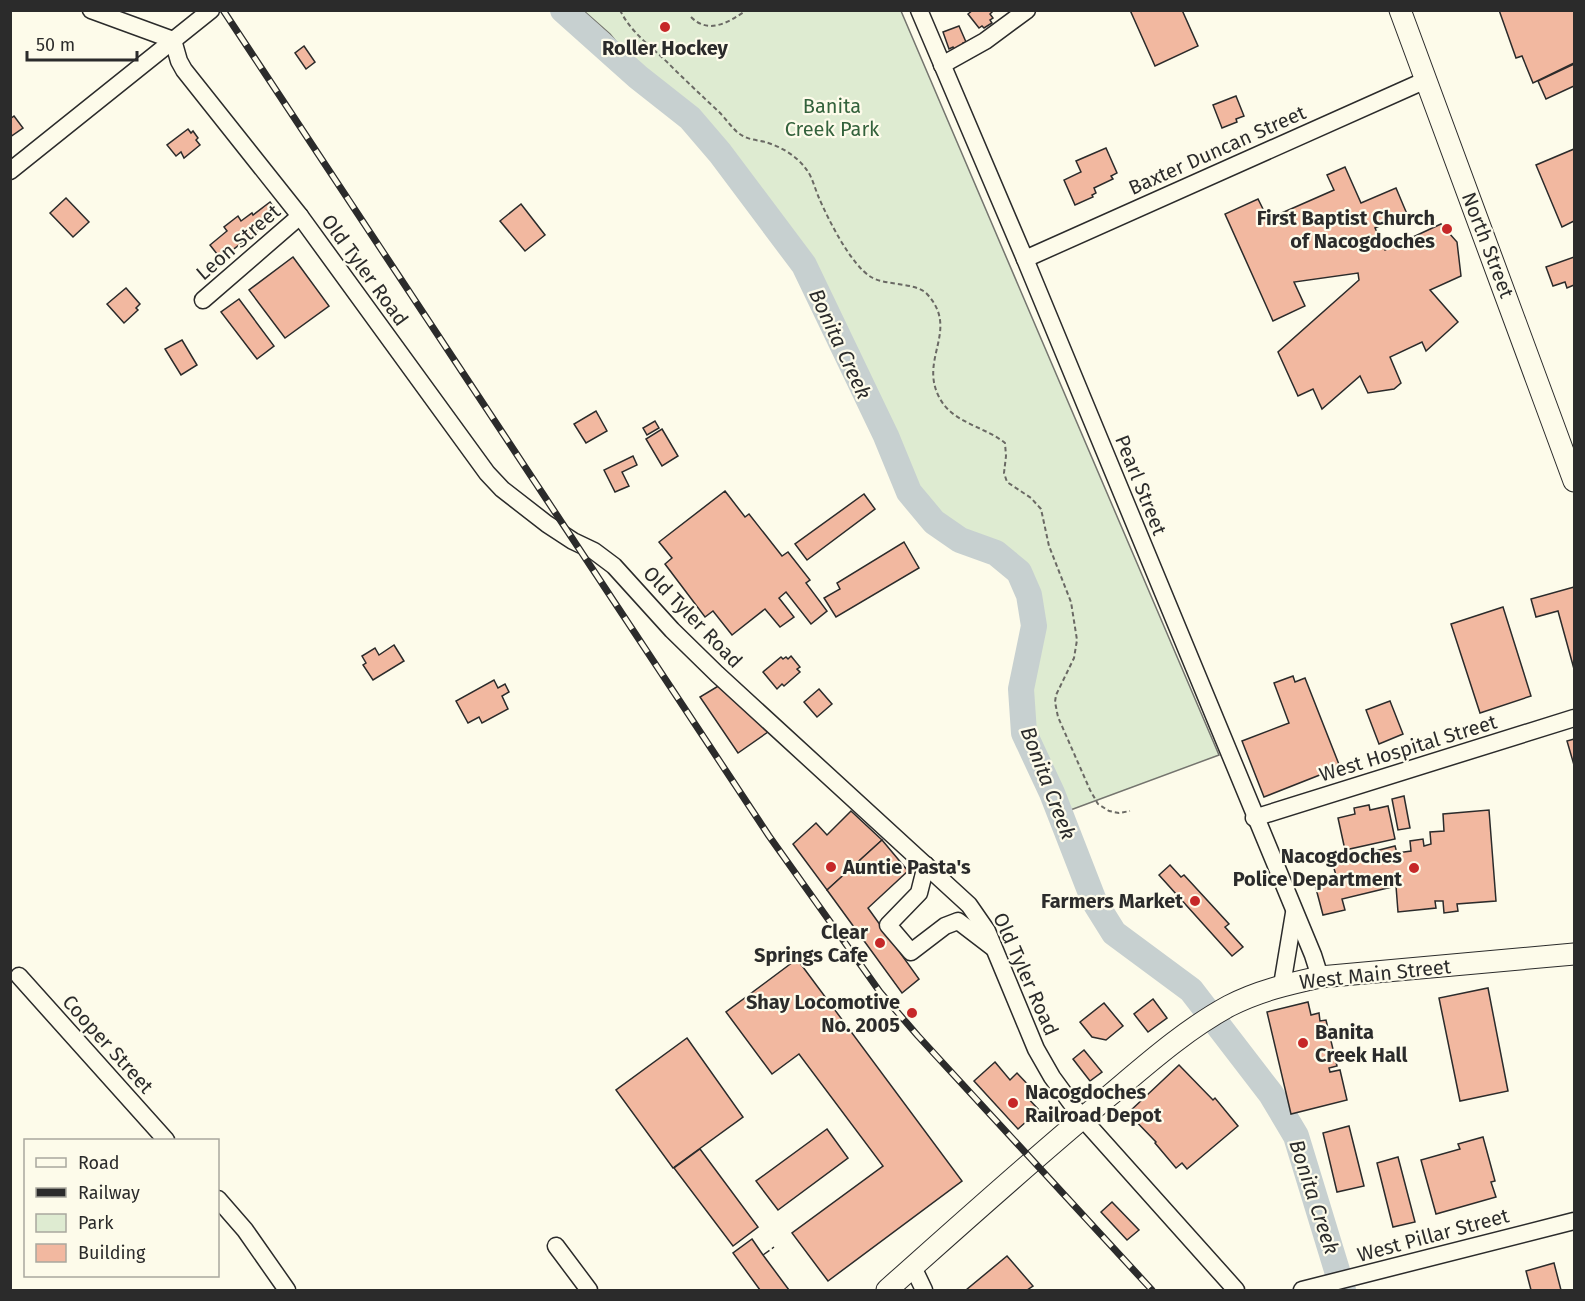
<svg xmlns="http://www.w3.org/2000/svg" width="1585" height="1301" font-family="'Fira Sans',sans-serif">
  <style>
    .green { fill: #deebd1; stroke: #74746e; stroke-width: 1.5 }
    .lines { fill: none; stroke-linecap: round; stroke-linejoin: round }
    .river { stroke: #c7d0d0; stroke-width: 26 }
    .building { fill: #f2b8a0; stroke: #2b2b2b; stroke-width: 1.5 }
    .minor-casing { stroke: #2b2b2b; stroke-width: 19 }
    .major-casing { stroke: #2b2b2b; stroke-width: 23 }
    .path { stroke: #6a6964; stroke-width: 2; stroke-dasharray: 4.5 3; stroke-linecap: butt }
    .minor { stroke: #fdfbea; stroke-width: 16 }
    .major { stroke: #fdfbea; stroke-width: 21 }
    .rail-casing { stroke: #2b2b2b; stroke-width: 7 }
    .rail { stroke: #fdfbea; stroke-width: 4.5; stroke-dasharray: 14; stroke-linecap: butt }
    .fence { stroke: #2b2b2b; stroke-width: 1.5; stroke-dasharray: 8 3; stroke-linecap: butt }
    .poi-dot { fill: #c62828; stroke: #fdfbea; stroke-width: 2 }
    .labels { text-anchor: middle; stroke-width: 4.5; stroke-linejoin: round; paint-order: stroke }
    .poi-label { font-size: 20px; font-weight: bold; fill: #2b2b2b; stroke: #fdfbea; text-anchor: end }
    .park-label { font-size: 20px; fill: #34623c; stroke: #fdfbea }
    .street-label { font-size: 20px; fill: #2b2b2b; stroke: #fdfbea }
    .water-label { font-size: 21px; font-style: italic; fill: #2b2b2b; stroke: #fdfbea }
  </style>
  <rect width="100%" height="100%" fill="#fdfbea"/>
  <path class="green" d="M584,11H901L1219,755L1065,812L1026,731L1024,689L1037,627L1033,595L1023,569L998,549L960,534L939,518L915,488L810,261L738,169L690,112L643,74L610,34Z"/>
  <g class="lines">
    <path class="river" d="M563,10L638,77L690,118L720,153L804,265L886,436L909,492L934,522L960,540L996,553L1019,572L1029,595L1034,626L1021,689L1024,733L1052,793L1094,901L1114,933L1191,990L1271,1094L1296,1136L1343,1290"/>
  </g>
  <g class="building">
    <path d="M973,10H994L990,14L993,18L990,20L992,23L984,28L982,26L979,28L968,14Z"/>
    <path d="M1130,10H1182L1198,46L1155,66Z"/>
    <path d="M1499,10H1574V63L1533,83L1522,56L1516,58Z"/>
    <path d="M959,26L966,42L963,43L964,46L954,50L953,47L949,49L943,32Z"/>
    <path d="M304,46L315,62L306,69L295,53Z"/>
    <path d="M1574,64V86L1546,99L1538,81Z"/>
    <path d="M1236,96L1244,116L1236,119L1237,122L1222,128L1213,105Z"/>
    <path d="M14,116L23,128L10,137V119Z"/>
    <path d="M188,129L191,133L193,131L198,138L196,140L200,145L184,158L181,152L176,156L167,145Z"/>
    <path d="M1106,148L1117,173L1111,176L1113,179L1094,188L1096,193L1092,195L1093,197L1075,205L1064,180L1081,172L1076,161Z"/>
    <path d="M1574,149V221L1562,227L1536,165Z"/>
    <path d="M1345,167L1361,203L1396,188L1407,214L1375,228L1385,250L1441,224L1457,242L1461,276L1430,290L1458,322L1426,351L1422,342L1390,357L1401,383L1394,389L1368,393L1360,376L1322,409L1313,389L1298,396L1278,352L1359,280L1358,273L1294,282L1305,306L1273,321L1225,214L1258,199L1268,219L1334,190L1327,175Z"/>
    <path d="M66,198L89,222L73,237L50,213Z"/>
    <path d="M270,202L277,212L261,225L262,227L221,259L210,245L227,231L224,227L238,216L241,221L252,213L253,215Z"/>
    <path d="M521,204L545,235L525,251L500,221Z"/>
    <path d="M293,257L329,306L285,338L249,290Z"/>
    <path d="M1574,257V285L1567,288L1565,282L1553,286L1546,267Z"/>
    <path d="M126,288L140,304L136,308L138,310L124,323L107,304Z"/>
    <path d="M239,299L274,346L257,359L221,312Z"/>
    <path d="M182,340L197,365L181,375L165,349Z"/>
    <path d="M596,411L607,431L586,443L574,424Z"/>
    <path d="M655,421L659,428L647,435L643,428Z"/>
    <path d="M662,429L678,456L662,466L646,439Z"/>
    <path d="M633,456L637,465L622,472L629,486L615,492L604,470Z"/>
    <path d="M725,491L745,517L749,514L782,556L788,552L810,580L806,583L827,611L811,624L786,592L779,598L794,617L780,627L765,609L732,635L713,611L705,617L665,564L672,558L659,542Z"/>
    <path d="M864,494L875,509L807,560L795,544Z"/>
    <path d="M904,542L919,568L836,617L824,598L840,589L837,583Z"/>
    <path d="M1574,587V669L1558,611L1536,617L1531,599Z"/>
    <path d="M1503,607L1531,696L1480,713L1451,624Z"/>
    <path d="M394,645L404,661L373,680L363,665L366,663L362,656L375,648L379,655Z"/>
    <path d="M791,656L800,667L797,669L800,672L784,686L782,684L777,689L763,672L781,657L783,659L786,657L788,659Z"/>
    <path d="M1293,676L1295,682L1305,678L1340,767L1264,797L1242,741L1289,723L1274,683Z"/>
    <path d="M494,680L498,688L505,684L509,692L502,696L508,709L482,723L479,717L468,723L456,701Z"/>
    <path d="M720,685L768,732L738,753L700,697Z"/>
    <path d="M819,689L832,704L817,717L804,702Z"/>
    <path d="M1390,701L1403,734L1379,744L1366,710Z"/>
    <path d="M1574,739V765L1567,741Z"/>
    <path d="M1404,796L1410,828L1398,830L1392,799Z"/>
    <path d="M1369,805L1370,810L1388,806L1395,839L1345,850L1338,818L1355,814L1354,808Z"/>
    <path d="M1489,810L1496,901L1457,904L1458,911L1444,913L1443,901H1435L1436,908L1398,912L1396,886L1342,899L1345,910L1323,915L1314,881L1336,875L1332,862L1395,846L1397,853L1411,851L1410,841L1423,839L1424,846L1431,844L1430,832L1444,831L1443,814Z"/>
    <path d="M851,811L882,840L827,890L793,844L816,823L827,835Z"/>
    <path d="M882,840L908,871L868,908L919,979L902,993L827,890Z"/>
    <path d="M1170,865L1181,877L1184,875L1229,924L1225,927L1243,947L1232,956L1159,875Z"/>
    <path d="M797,959L962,1181L828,1281L792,1233L883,1166L799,1054L772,1074L726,1012Z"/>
    <path d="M1488,988L1508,1091L1460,1101L1439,998Z"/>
    <path d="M1153,999L1167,1018L1148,1032L1134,1014Z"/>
    <path d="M1308,1002L1311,1015L1319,1013L1320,1021L1326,1020L1337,1066L1329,1068L1330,1072L1340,1070L1347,1100L1291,1114L1267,1012Z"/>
    <path d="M1104,1003L1123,1026L1106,1040L1092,1037L1080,1022Z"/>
    <path d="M687,1038L743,1117L673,1168L616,1090Z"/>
    <path d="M1084,1050L1102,1072L1090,1081L1073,1059Z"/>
    <path d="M995,1062L1010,1080L1017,1073L1032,1089L1025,1095L1039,1110L1018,1129L974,1081Z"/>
    <path d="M1179,1065L1213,1100L1215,1098L1238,1126L1187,1169L1182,1163L1176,1168L1155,1143L1156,1142L1128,1113Z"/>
    <path d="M1349,1126L1364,1186L1337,1192L1323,1133Z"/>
    <path d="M827,1129L848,1158L778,1210L756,1181Z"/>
    <path d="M1483,1137L1495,1181L1491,1182L1496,1197L1436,1214L1421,1160L1460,1149L1458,1144Z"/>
    <path d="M700,1149L758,1227L733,1246L674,1168Z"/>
    <path d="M1398,1157L1415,1222L1393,1227L1377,1163Z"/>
    <path d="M1112,1202L1139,1230L1127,1240L1101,1212Z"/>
    <path d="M752,1239L763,1255L789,1290H760L733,1253Z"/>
    <path d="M1007,1256L1033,1286L1027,1290H966Z"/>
    <path d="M1554,1263L1561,1290H1531L1526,1271Z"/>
  </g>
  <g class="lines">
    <g class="minor-casing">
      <g id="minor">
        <path d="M91,10L173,40"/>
        <path d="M919,10L1025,259L1313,955L1320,977"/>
        <path d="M173,40L179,61L184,70L300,216L487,473L502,489L547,524L573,541L594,551L614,566L672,630L717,674L969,905L987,931L1036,1049L1052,1077L1082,1118L1236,1290"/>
        <path d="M942,65L985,41L1027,10"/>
        <path d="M10,171L211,10"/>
        <path d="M1025,259L1426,80"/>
        <path d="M203,300L300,216"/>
        <path d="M1254,818L1574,718"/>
        <path d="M926,865L919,893L888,925L911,952L945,926L958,921L992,947"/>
        <path d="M19,976L166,1140"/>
        <path d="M1282,985L1294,913"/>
        <path d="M218,1199L245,1230L287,1290"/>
        <path d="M556,1246L589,1290"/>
        <path d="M913,1267L924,1290"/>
        <path d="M1302,1290L1574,1221"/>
      </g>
    </g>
    <g class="major-casing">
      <g id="major">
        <path d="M1400,10L1574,481"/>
        <path d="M887,1290C960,1225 1033,1159 1109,1096C1147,1064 1185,1030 1229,1006C1258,991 1288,984 1320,977L1574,954"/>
      </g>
    </g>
    <g class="path">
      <path d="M620,10C631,33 651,46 669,64C685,80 701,95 718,111C726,118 733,131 743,136C750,140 758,140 765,142C780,146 797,156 806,169C812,176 815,189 819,198C828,219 851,265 871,277C886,286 916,282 927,294C960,330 919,358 939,397C952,423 984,426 1005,443L1006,456L1004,473L1007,482L1031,498L1041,509L1049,546L1071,602L1077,640L1074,658L1056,695L1055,702L1058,717L1090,790L1098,804L1109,811L1119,813L1130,811"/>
      <path d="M691,17C709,35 729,22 747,10"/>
    </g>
    <use href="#minor" class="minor"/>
    <use href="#major" class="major"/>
    <g class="rail-casing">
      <path id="rail" d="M223,10L769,836L880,992L918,1036L1152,1290"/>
    </g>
    <use href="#rail" class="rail"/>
    <path class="fence" d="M763,1255L774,1247"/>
  </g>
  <g class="poi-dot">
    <circle cx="665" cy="27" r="6"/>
    <circle cx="1447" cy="229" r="6"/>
    <circle cx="831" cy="867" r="6"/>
    <circle cx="1414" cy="868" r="6"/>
    <circle cx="1195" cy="901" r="6"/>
    <circle cx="880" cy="943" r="6"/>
    <circle cx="912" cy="1013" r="6"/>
    <circle cx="1303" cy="1043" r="6"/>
    <circle cx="1013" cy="1103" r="6"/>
  </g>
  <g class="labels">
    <g class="poi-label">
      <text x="665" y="55" text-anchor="middle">Roller Hockey</text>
      <text x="1435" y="225">First Baptist Church<tspan x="1435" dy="23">of Nacogdoches</tspan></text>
      <text x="1402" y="863">Nacogdoches<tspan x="1402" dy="23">Police Department</tspan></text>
      <text x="843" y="874" text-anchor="start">Auntie Pasta's</text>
      <text x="1183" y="908">Farmers Market</text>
      <text x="868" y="939">Clear<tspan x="868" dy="23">Springs Cafe</tspan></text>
      <text x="900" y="1009">Shay Locomotive<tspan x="900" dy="23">No. 2005</tspan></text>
      <text x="1315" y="1039" text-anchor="start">Banita<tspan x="1315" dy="23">Creek Hall</tspan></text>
      <text x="1025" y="1099" text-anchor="start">Nacogdoches<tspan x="1025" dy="23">Railroad Depot</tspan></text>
    </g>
    <g class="park-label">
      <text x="832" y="113">Banita<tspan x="832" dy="23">Creek Park</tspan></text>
    </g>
    <g class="street-label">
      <text transform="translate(1217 150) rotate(-24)" y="7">Baxter Duncan Street</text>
      <text transform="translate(238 242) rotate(-41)" y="7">Leon Street</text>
      <text transform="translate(1488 245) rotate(69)" y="7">North Street</text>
      <text transform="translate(365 270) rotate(54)" y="7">Old Tyler Road</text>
      <text transform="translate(1141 485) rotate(68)" y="7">Pearl Street</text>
      <text transform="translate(693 617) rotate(46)" y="7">Old Tyler Road</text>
      <text transform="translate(1408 748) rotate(-17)" y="7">West Hospital Street</text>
      <text transform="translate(1026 974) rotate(66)" y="7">Old Tyler Road</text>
      <text transform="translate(1375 974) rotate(-6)" y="7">West Main Street</text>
      <text transform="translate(108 1044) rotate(48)" y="7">Cooper Street</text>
      <text transform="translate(1433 1235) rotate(-15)" y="7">West Pillar Street</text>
    </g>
    <g class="water-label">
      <text transform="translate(840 344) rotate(65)" y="7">Bonita Creek</text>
      <text transform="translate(1048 783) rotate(69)" y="7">Bonita Creek</text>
      <text transform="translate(1314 1197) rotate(72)" y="7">Bonita Creek</text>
    </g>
  </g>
  <rect width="1585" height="1301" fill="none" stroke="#2b2b2b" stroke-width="24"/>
  <rect x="24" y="1139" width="195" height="138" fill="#fdfbea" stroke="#a9a89e" stroke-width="1.5"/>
  <rect x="36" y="1158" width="30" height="9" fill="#fdfbea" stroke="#a9a89e" stroke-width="1.5"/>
  <text x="78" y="1169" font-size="18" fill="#2b2b2b">Road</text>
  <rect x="36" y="1188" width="30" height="9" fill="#2b2b2b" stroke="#a9a89e" stroke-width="1.5"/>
  <text x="78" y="1199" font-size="18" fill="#2b2b2b">Railway</text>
  <rect x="36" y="1214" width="30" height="18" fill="#deebd1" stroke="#a9a89e" stroke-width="1.5"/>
  <text x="78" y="1229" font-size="18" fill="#2b2b2b">Park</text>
  <rect x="36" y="1244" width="30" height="18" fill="#f2b8a0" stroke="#a9a89e" stroke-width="1.5"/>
  <text x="78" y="1259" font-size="18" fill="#2b2b2b">Building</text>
  <path d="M27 51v9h110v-9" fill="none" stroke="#2b2b2b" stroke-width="3"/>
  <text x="36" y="51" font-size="18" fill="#2b2b2b" stroke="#fdfbea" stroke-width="4.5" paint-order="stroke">50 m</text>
</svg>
